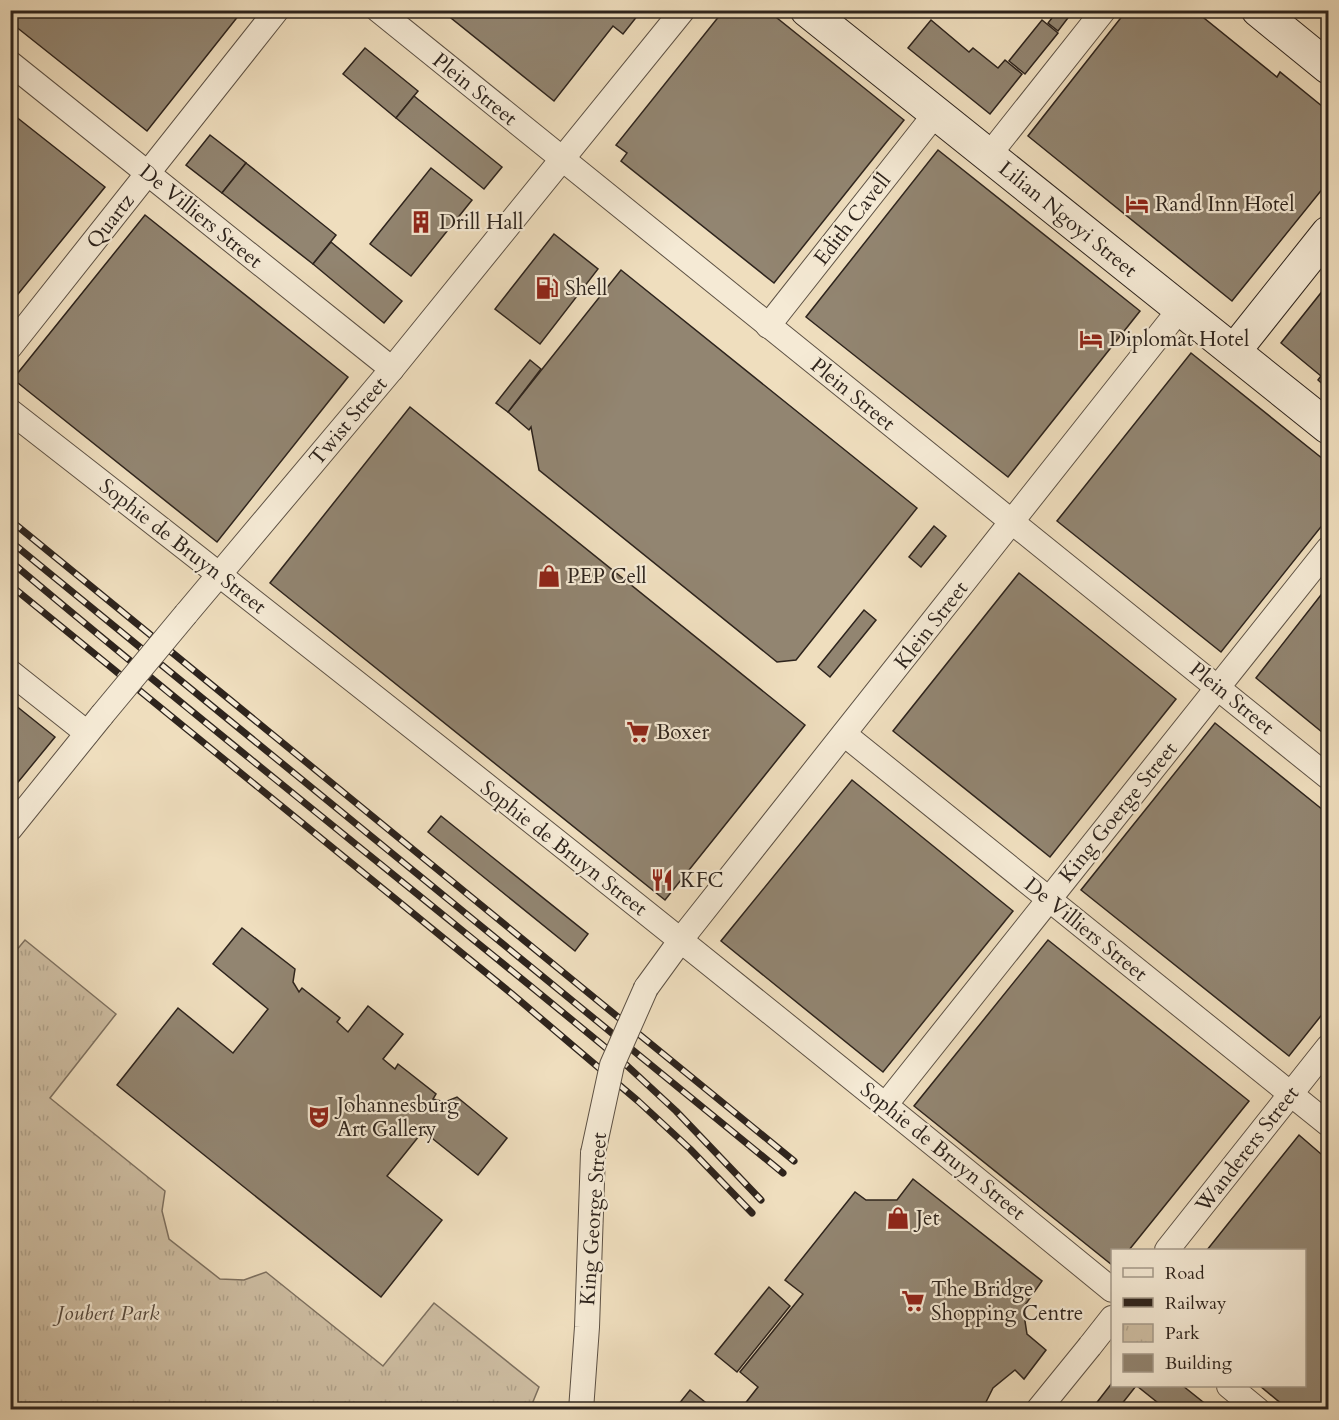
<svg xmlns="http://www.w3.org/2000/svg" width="1339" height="1420" font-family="Cardo,serif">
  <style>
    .park { fill: url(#park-tufts); stroke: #7e7160; stroke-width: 1.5 }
    .building { fill: #928571; stroke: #2e241d; stroke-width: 1.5 }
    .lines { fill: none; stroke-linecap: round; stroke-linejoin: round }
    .street-casing { stroke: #5e5245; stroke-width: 26 }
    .secondary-casing { stroke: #2e241d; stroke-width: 35 }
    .street { stroke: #f5ead5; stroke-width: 24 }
    .secondary { stroke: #f5ead5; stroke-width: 33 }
    .rail-casing { stroke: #2e241d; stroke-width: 7 }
    .rail { stroke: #f5ead5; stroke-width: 4.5; stroke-dasharray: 14; stroke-linecap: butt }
    .street-bridge-casing { stroke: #5e5245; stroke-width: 26; stroke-linecap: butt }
    .street-bridge { stroke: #f5ead5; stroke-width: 24 }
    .labels { text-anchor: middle; stroke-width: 4.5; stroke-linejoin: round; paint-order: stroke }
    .street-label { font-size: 21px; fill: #2e241d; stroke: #f5ead5 }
    .poi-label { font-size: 21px; fill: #2e241d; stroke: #f5ead5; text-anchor: start }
    .park-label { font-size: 21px; font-style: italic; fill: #564a3e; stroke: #f5ead5 }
  </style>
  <defs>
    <pattern id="park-tufts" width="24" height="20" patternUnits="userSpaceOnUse" patternTransform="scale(1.5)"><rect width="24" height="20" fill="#cebea3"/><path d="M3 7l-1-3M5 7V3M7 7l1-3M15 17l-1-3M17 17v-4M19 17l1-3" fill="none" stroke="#b1a38c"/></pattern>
  </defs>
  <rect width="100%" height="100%" fill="#efdebe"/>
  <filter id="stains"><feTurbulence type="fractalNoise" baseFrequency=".00333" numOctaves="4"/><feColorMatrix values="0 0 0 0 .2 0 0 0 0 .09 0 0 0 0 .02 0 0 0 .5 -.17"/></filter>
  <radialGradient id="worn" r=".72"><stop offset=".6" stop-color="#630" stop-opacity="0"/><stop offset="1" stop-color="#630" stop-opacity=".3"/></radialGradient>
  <path class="park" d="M25,940L116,1014L50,1098L165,1191L162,1211L169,1239L220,1279L244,1280L266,1272L383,1366L434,1303L539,1387L530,1409H11L10,958Z"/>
  <g class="building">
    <path d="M10,10H243L147,131L10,22Z"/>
    <path d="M441,10H642L623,34L613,26L554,101Z"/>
    <path d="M724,10H767L904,120L774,283L621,161L627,153L616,145Z"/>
    <path d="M1058,10H1074L1058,31L1048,23Z"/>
    <path d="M1127,10H1194L1277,77L1280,72L1328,111V182L1232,301L1028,136Z"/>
    <path d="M931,20L969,52L973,48L998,68L1005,60L1022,74L990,114L908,48Z"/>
    <path d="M1042,20L1058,33L1025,74L1009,61Z"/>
    <path d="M365,48L418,91L396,118L343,74Z"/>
    <path d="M414,96L502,167L484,189L396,118Z"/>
    <path d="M10,112L105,187L10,304Z"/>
    <path d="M210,135L246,163L222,193L186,165Z"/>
    <path d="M938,150L1140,311L1008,477L806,317Z"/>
    <path d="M246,163L336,235L313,264L222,193Z"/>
    <path d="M431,168L472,200L411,276L370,244Z"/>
    <path d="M145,215L348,377L217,542L13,379Z"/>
    <path d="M554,234L598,269L540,344L495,309Z"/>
    <path d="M331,242L402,301L384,323L313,264Z"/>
    <path d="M621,270L917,508L796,660L777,662L539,470L531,427L529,430L508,412Z"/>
    <path d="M1328,284V389L1318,380L1321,376L1281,343Z"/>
    <path d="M1191,353L1328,463V518L1221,652L1057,521Z"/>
    <path d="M530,360L541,369L508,412L496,403Z"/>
    <path d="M410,407L805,725L665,900L270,583Z"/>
    <path d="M934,526L946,536L921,567L909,557Z"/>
    <path d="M1019,573L1176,699L1050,857L893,731Z"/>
    <path d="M1328,586V737L1256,678Z"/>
    <path d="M864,610L876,620L830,677L818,667Z"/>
    <path d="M10,701L55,737L10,792Z"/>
    <path d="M1215,723L1328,814V1007L1289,1056L1081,890Z"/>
    <path d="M852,780L1013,911L883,1072L721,941Z"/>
    <path d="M441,816L588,934L575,951L428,832Z"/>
    <path d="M242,928L295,969L293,982L299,992L302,988L340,1018L337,1022L348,1032L368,1006L403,1034L383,1059L395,1069L398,1064L436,1094L433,1099L445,1102L457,1097L507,1138L478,1175L423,1131L387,1176L442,1220L381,1297L117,1085L178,1008L233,1053L268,1009L213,964Z"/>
    <path d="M1048,940L1249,1101L1129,1250H1112V1265L914,1106Z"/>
    <path d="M1299,1135L1328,1160V1410H1289L1260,1386H1304V1250H1207Z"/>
    <path d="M913,1179L1042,1281L1023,1308L1027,1334L1046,1350L1024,1379L1015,1370L993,1388L982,1410H920L911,1403L906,1410H740L758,1387L740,1372L803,1294L785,1280L855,1192L866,1200H897Z"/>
    <path d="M769,1287L790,1306L737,1372L715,1354Z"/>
    <path d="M1112,1383V1386H1136L1117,1410H1091Z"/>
    <path d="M1137,1386H1183L1213,1410H1167Z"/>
    <path d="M690,1390L715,1410H674Z"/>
  </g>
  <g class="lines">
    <g class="street-casing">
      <g id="street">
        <path d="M378,10L1328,777"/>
        <path d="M10,63L392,369"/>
        <path d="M989,155L1104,10"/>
        <path d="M768,326L936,113"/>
        <path d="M10,347L277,10"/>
        <path d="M10,411C381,700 749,992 1112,1290"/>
        <path d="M186,614L392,369L683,10"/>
        <path d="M10,672L87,733"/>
        <path d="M844,734L1328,1124"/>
        <path d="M10,829L102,715"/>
        <path d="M646,988L686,933L1180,309"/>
        <path d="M886,1104L1328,549"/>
        <path d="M1167,1250L1328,1047"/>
        <path d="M1090,1346L1112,1318"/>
        <path d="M1229,1386L1258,1410"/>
        <path d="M581,1410L587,1327L593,1153"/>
      </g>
    </g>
    <g class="secondary-casing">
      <g id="secondary">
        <path d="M807,10L1328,427"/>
        <path d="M1258,10L1328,67"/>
        <path d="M1234,351L1328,233"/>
      </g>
    </g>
    <use href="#street" class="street"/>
    <use href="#secondary" class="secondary"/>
    <g class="rail-casing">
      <g id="rail">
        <path d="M10,520L794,1161"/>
        <path d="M10,541L783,1173"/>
        <path d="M10,561C212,731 420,894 623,1062L676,1111L761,1200"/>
        <path d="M10,585L512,994L638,1101L690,1149L752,1213"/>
      </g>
    </g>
    <use href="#rail" class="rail"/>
    <g class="street-bridge-casing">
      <g id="street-bridge">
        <path d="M102,715L186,614"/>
        <path d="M593,1153L612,1065L646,988"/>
        <path d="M1038,1410L1090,1346"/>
      </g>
    </g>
    <use href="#street-bridge" class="street-bridge"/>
  </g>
  <defs>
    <g id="hotel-bare" transform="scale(1.8)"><path d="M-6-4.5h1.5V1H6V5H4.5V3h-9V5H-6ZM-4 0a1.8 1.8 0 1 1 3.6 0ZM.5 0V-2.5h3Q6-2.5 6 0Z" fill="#8f2418" stroke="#f5ead5" stroke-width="2.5" paint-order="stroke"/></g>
    <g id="building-bare" transform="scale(1.8)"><path d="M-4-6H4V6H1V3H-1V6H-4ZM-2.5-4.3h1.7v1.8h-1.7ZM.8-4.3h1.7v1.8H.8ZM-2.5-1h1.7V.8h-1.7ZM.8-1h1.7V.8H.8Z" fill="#8f2418" stroke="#f5ead5" stroke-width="2.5" paint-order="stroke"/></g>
    <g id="fuel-bare" transform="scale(1.8)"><path d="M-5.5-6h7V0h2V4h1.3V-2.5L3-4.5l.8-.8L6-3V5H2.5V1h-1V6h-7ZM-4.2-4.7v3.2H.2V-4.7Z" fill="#8f2418" stroke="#f5ead5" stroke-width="2.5" paint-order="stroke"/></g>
    <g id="shop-bare" transform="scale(1.8)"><path d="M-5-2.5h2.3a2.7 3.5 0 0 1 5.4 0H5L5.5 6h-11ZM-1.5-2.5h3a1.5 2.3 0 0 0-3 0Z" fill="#8f2418" stroke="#f5ead5" stroke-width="2.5" paint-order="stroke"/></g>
    <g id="supermarket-bare" transform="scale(1.8)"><path d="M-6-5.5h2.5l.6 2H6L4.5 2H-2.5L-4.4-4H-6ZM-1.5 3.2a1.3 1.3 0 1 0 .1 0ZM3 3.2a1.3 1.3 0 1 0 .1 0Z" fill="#8f2418" stroke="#f5ead5" stroke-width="2.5" paint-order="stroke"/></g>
    <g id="restaurant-bare" transform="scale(1.8)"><path d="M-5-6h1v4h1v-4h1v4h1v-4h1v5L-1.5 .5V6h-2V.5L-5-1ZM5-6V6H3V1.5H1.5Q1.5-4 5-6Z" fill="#8f2418" stroke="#f5ead5" stroke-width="2.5" paint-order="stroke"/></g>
    <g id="theatre-bare" transform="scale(1.8)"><path d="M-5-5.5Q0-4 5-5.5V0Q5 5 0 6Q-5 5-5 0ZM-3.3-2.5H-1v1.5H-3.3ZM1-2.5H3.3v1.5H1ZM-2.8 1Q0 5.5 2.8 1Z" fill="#8f2418" stroke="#f5ead5" stroke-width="2.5" paint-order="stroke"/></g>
  </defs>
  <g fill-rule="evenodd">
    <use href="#hotel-bare" x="1137" y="204"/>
    <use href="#building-bare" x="421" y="222"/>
    <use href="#fuel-bare" x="547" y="288"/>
    <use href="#hotel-bare" x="1091" y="339"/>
    <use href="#shop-bare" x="549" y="576"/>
    <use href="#supermarket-bare" x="638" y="732"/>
    <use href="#restaurant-bare" x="662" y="880"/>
    <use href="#theatre-bare" x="319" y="1117"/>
    <use href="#shop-bare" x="898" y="1218"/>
    <use href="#supermarket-bare" x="913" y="1301"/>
  </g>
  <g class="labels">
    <g class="street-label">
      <text transform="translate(475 89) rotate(39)" y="7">Plein Street</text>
      <text transform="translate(201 216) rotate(39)" y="7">De Villiers Street</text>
      <text transform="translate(852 219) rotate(-52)" y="7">Edith Cavell</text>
      <text transform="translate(1068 219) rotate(39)" y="7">Lilian Ngoyi Street</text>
      <text transform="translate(110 221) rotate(-52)" y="7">Quartz</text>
      <text transform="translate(853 394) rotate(39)" y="7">Plein Street</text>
      <text transform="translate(348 421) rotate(-50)" y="7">Twist Street</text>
      <text transform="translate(183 546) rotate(38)" y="7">Sophie de Bruyn Street</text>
      <text transform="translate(931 625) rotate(-52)" y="7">Klein Street</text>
      <text transform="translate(1232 698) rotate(39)" y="7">Plein Street</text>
      <text transform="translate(1118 812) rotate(-51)" y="7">King Goerge Street</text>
      <text transform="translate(564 848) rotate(38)" y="7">Sophie de Bruyn Street</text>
      <text transform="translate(1086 929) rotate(39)" y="7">De Villiers Street</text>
      <text transform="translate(1247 1149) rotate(-52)" y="7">Wanderers Street</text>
      <text transform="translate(943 1151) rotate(39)" y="7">Sophie de Bruyn Street</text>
      <text transform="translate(593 1219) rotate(-86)" y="7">King George Street</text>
    </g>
    <g class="poi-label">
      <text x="1155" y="211">Rand Inn Hotel</text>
      <text x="439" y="229">Drill Hall</text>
      <text x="565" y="295">Shell</text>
      <text x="1109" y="346">Diplomat Hotel</text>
      <text x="567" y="583">PEP Cell</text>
      <text x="656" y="739">Boxer</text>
      <text x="680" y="887">KFC</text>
      <text x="337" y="1112">Johannesburg<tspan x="337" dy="24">Art Gallery</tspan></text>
      <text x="916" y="1225">Jet</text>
      <text x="931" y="1296">The Bridge<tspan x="931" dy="24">Shopping Centre</tspan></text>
    </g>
    <g class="park-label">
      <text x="108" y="1320">Joubert Park</text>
    </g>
  </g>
  <rect width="1339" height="1420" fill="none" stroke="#efdebe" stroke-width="36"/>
  <rect x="12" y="12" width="1315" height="1396" fill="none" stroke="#2e241d" stroke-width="3"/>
  <rect x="18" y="18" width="1303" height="1384" fill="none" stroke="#2e241d" stroke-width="1.5"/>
  <rect x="1111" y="1249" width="195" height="138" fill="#f5ead5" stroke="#a59b8b" stroke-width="1.5"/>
  <rect x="1123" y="1268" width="30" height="9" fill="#f5ead5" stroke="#a59b8b" stroke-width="1.5"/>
  <text x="1165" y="1279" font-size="18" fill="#2e241d">Road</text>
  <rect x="1123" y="1298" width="30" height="9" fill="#2e241d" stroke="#a59b8b" stroke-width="1.5"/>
  <text x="1165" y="1309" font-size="18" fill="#2e241d">Railway</text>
  <rect x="1123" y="1324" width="30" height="18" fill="url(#park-tufts)" stroke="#a59b8b" stroke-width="1.5"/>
  <text x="1165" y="1339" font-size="18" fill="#2e241d">Park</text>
  <rect x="1123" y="1354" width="30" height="18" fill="#928571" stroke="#a59b8b" stroke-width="1.5"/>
  <text x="1165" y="1369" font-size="18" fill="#2e241d">Building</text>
  <rect width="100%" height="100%" filter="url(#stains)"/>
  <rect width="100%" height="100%" fill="url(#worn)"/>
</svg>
